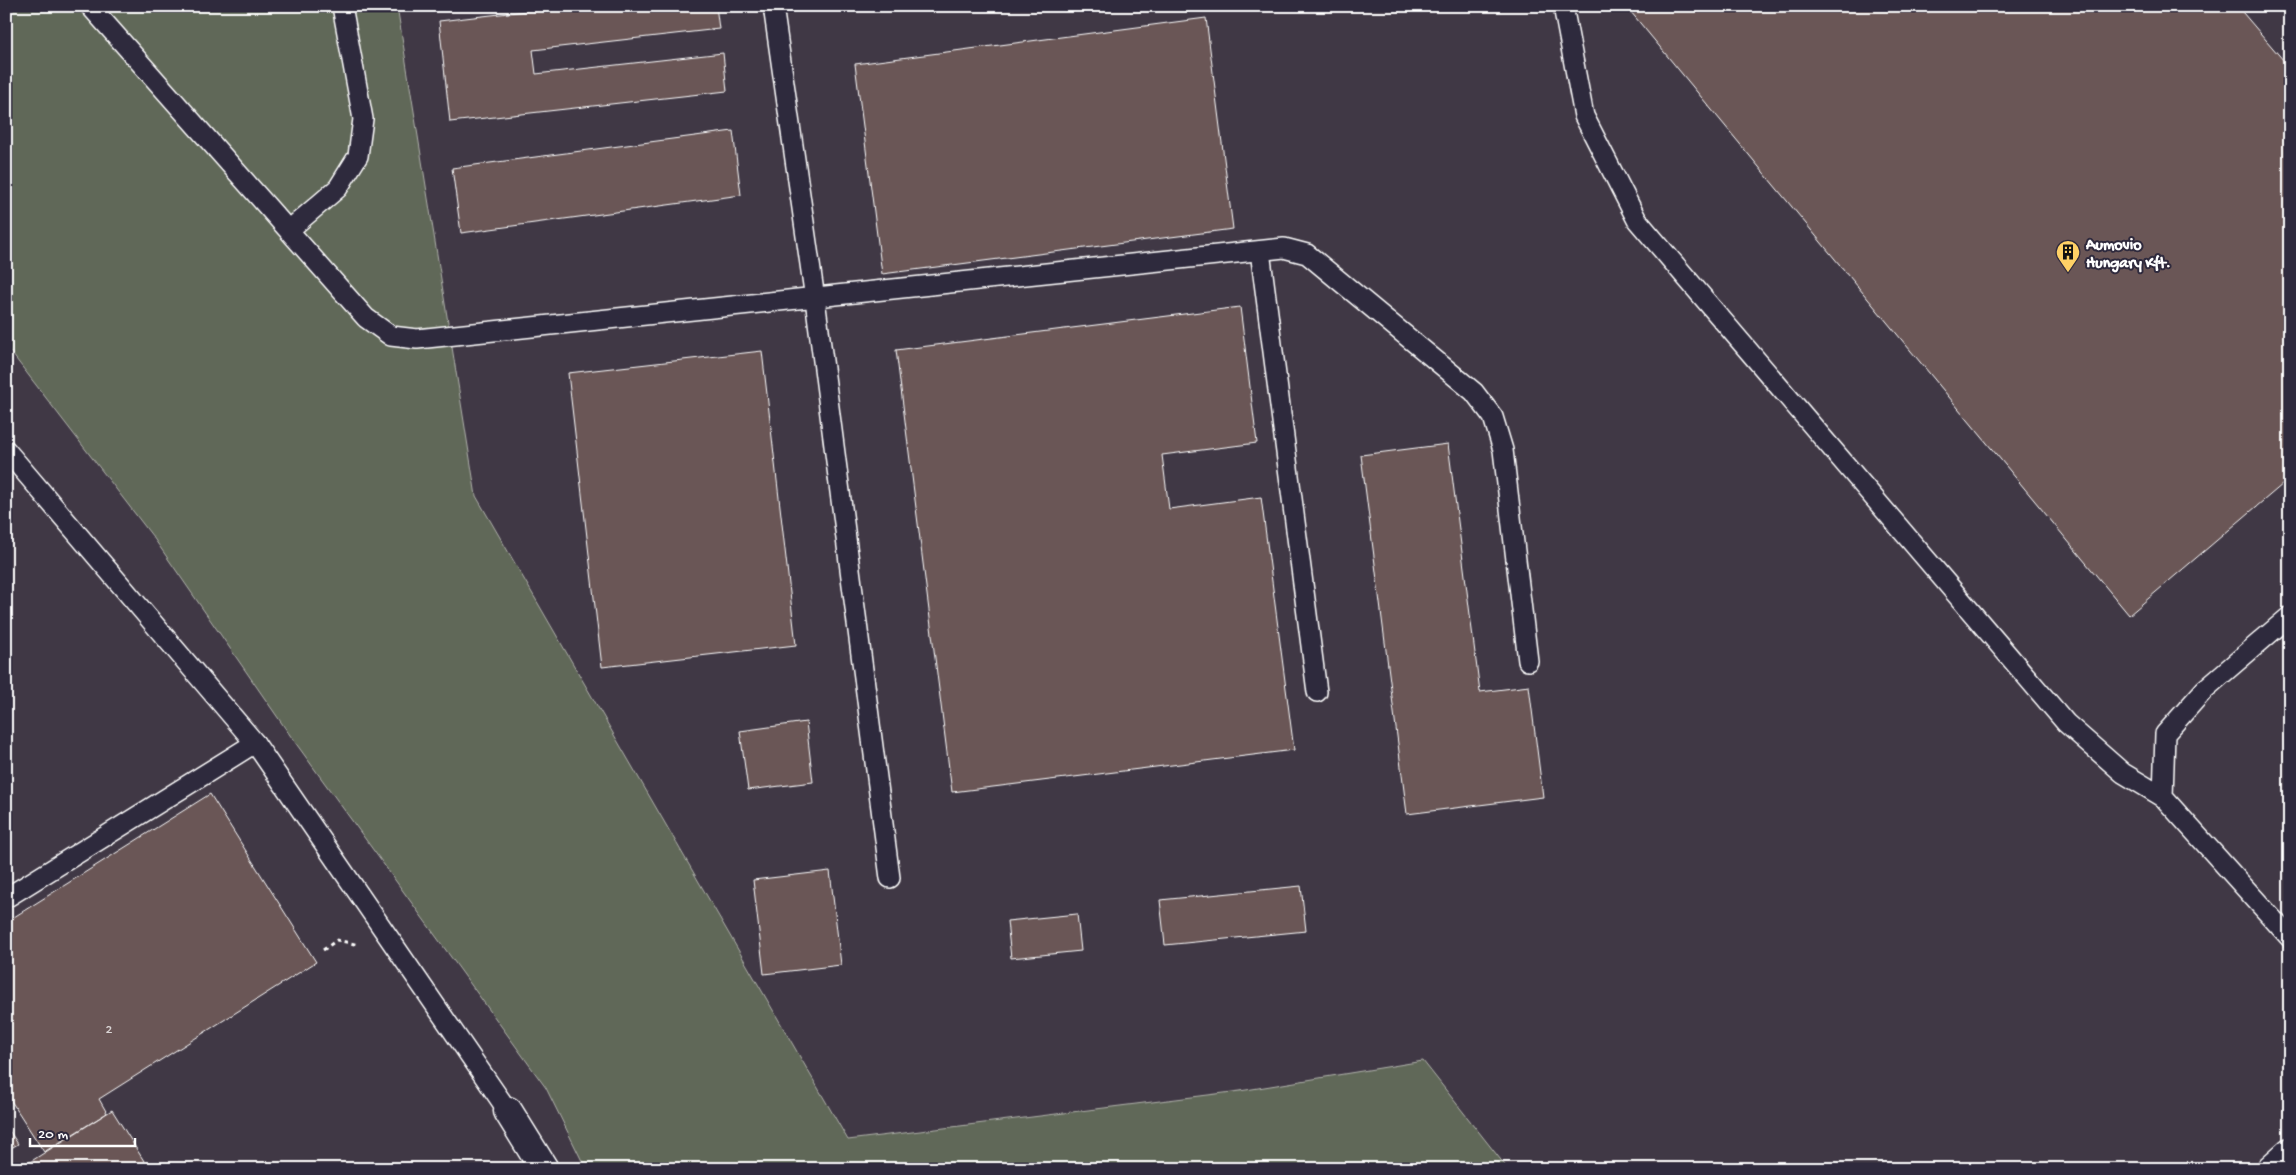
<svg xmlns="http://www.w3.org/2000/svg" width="2296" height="1175" font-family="'Gochi Hand',sans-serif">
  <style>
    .built { fill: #413845 }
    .green { fill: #616759; stroke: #b0b3ac }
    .building { fill: #6a5757; stroke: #fff }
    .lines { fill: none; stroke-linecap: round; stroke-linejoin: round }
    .service-casing { stroke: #fff; stroke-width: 22 }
    .minor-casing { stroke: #fff; stroke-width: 31 }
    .path { stroke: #fff; stroke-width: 3; stroke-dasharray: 4 4; stroke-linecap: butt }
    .service { stroke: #2f2a3d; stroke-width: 19 }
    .minor { stroke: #2f2a3d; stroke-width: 28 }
    .labels { text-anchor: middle; stroke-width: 4; stroke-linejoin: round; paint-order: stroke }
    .number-label { font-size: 14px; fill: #dad5d5 }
    .poi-label { font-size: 16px; font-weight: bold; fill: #fff; stroke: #2f2a3d; text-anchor: start }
  </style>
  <rect width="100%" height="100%" fill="#2f2a3d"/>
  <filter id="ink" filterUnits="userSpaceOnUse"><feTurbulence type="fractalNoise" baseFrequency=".02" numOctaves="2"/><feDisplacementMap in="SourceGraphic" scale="10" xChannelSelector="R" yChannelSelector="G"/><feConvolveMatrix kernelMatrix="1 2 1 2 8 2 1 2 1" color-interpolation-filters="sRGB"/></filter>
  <g filter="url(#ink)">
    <g class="built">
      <path d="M397,6H2290V1156L2275,1169H1286L1240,1091L848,1140L476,496Z"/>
      <path d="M6,346L153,537L292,738L546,1088L586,1169H6Z"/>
    </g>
    <path class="green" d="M6,6H397L476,496L848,1140L1240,1091L1423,1061L1508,1169H586L546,1088L292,738L153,537L6,346Z"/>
    <g class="building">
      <path d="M570,6H716L719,29L533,50L536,74L723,53L727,91L450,122L439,21Z"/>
      <path d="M1626,6H2237L2290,68V478L2129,615Z"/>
      <path d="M1206,18L1233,229L882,274L855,64Z"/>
      <path d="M733,131L741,195L461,233L452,168Z"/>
      <path d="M1240,307L1257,443L1162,455L1169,509L1261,497L1294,750L952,792L896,350Z"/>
      <path d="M762,351L796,645L602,667L568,373Z"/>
      <path d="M1448,444L1480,692L1529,686L1543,797L1407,814L1361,455Z"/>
      <path d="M806,722L813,782L748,790L740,731Z"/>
      <path d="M210,794L316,962L99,1099L107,1113L44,1152L6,1093V922Z"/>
      <path d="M830,871L841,965L764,974L753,880Z"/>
      <path d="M1301,886L1306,931L1165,945L1160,900Z"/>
      <path d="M1077,914L1081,951L1011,958L1007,921Z"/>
      <path d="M112,1110L149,1169H19L44,1153Z"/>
      <path d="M6,1126L18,1144L6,1151Z"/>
    </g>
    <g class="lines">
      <g class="service-casing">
        <g id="service">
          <path d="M90,6L366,318L391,336L417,339L1284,248L1307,254L1474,392L1493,417L1503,450L1528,661"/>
          <path d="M773,6L815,299L890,878"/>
          <path d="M1563,6L1584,116L1637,220L2066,723L2123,773L2163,797"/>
          <path d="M289,230L338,188L358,156L363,119L342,6"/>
          <path d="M1260,251L1317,692"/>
          <path d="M6,450L255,743L508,1111"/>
          <path d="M2290,616L2205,689L2165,734L2163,797L2290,938"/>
          <path d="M6,898L255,743"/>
        </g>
      </g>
      <g class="minor-casing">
        <g id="minor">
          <path d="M508,1111L544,1169"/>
          <path d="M2271,1169L2290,1152"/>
        </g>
      </g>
      <path class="path" d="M323,950L337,940L359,945"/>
      <use href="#service" class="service"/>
      <use href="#minor" class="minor"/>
    </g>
  </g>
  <defs>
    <g id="building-pin" transform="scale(1.25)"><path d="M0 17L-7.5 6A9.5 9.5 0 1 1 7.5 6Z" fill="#ffd166" stroke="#2f2a3d"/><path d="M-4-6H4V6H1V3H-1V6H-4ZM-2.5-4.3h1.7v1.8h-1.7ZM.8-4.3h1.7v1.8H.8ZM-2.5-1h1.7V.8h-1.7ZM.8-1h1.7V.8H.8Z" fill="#111"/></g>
  </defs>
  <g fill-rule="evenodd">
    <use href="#building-pin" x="2068" y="252"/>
  </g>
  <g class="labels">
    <g class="number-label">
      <text x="109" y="1033">2</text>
    </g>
    <g class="poi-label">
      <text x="2086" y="249">Aumovio<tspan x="2086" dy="18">Hungary Kft.</tspan></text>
    </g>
  </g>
  <rect width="2296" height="1175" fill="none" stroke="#2f2a3d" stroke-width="25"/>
  <rect x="12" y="12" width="2271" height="1150" fill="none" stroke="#fff" stroke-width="2" filter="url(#ink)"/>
  <path d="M30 1138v8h105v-8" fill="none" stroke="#ffffff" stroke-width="2.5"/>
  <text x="38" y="1138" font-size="15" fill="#ffffff" stroke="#2f2a3d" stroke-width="4" paint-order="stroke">20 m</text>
</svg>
